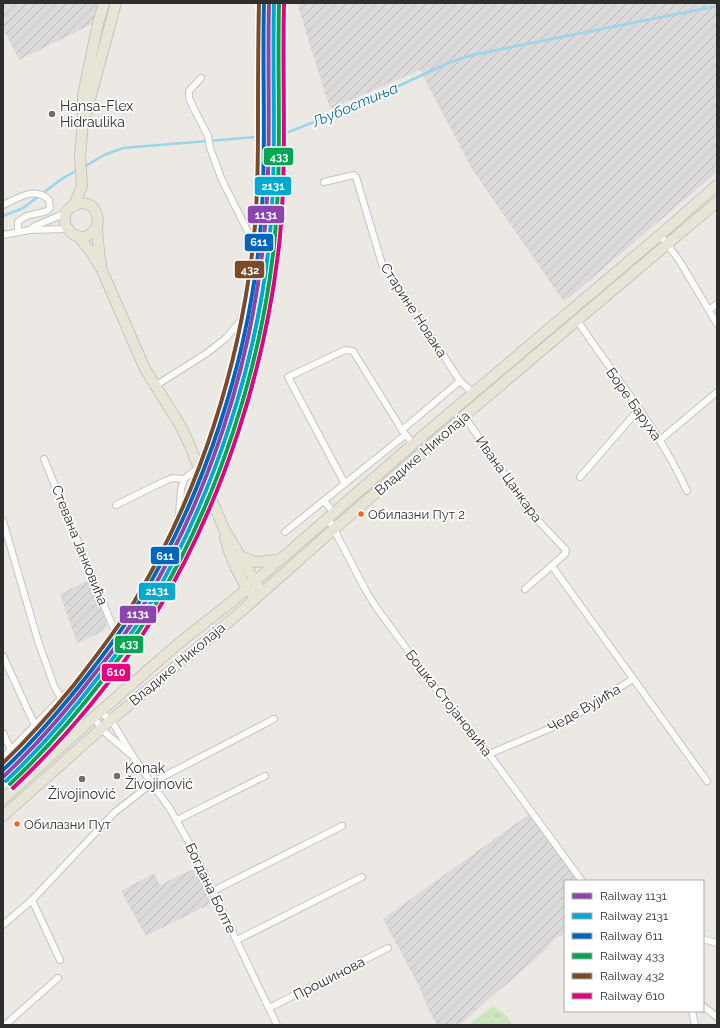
<svg xmlns="http://www.w3.org/2000/svg" width="720" height="1028" font-family="Raleway,sans-serif">
  <style>
    .industrial { fill: url(#industrial-furrows) }
    .grass { fill: url(#grass-tufts) }
    .lines { fill: none; stroke-linecap: round; stroke-linejoin: round }
    .stream { stroke: #99d6ec; stroke-width: 2.5 }
    .street-casing { stroke: #c5c4c5; stroke-width: 8 }
    .primary-casing { stroke: #c6c5c4; stroke-width: 12 }
    .street { stroke: #fcfcfb; stroke-width: 6 }
    .primary { stroke: #e8e4d6; stroke-width: 10 }
    .rail-1-casing { stroke: #fff; stroke-width: 7 }
    .rail-2-casing { stroke: #fff; stroke-width: 7 }
    .rail-3-casing { stroke: #fff; stroke-width: 7 }
    .rail-4-casing { stroke: #fff; stroke-width: 7 }
    .rail-5-casing { stroke: #fff; stroke-width: 7 }
    .rail-6-casing { stroke: #fff; stroke-width: 7 }
    .rail-1 { stroke: #8e44ad; stroke-width: 4 }
    .rail-2 { stroke: #00a9ce; stroke-width: 4 }
    .rail-3 { stroke: #0065bd; stroke-width: 4 }
    .rail-4 { stroke: #00a651; stroke-width: 4 }
    .rail-5 { stroke: #7a4b2a; stroke-width: 4 }
    .rail-6 { stroke: #e5007d; stroke-width: 4 }
    .poi-dot { fill: #706f6e; stroke: #fff; stroke-width: 1.5 }
    .bus-dot { fill: #f26522; stroke: #fff; stroke-width: 1.5 }
    .labels { text-anchor: middle; stroke-width: 3.5; stroke-linejoin: round; paint-order: stroke }
    .bus-label { font-size: 13px; fill: #2e2e2e; stroke: #fff; text-anchor: start }
    .poi-label { font-size: 14px; fill: #2e2e2e; stroke: #fff; text-anchor: start }
    .street-label { font-size: 14px; fill: #2e2e2e; stroke: #fff }
    .water-label { font-size: 15px; font-style: italic; fill: #0d6fa3; stroke: #fff }
    .line-badge { stroke: #fff; stroke-width: 1.5 }
    .badge-label { font-size: 11px; text-anchor: middle; font-weight: bold; fill: #fff }
  </style>
  <defs>
    <pattern id="industrial-furrows" width="10" height="10" patternUnits="userSpaceOnUse"><rect width="10" height="10" fill="#dcd9db"/><path d="M-1 1l2-2M0 10L10 0M9 11l2-2" fill="none" stroke="#bdbbbc"/></pattern>
    <pattern id="grass-tufts" width="24" height="20" patternUnits="userSpaceOnUse"><rect width="24" height="20" fill="#cee6be"/><path d="M3 7l-1-3M5 7V3M7 7l1-3M15 17l-1-3M17 17v-4M19 17l1-3" fill="none" stroke="#b1c6a4"/></pattern>
  </defs>
  <rect width="100%" height="100%" fill="#ece8e4"/>
  <g class="industrial">
    <path d="M3,3H101L96,22L19,60L3,28Z"/>
    <path d="M297,3H717V172L564,302L472,169L420,70L330,109Z"/>
    <path d="M91,579L106,620V628L104,631L77,643L60,594Z"/>
    <path d="M532,812L582,881H565V934L557,937L538,957L459,1025H437L429,1010L418,984L383,919Z"/>
    <path d="M195,868L212,903L146,936L121,891L154,873L160,885Z"/>
  </g>
  <path class="grass" d="M493,1006C501,1011 509,1016 512,1025H471V1023Z"/>
  <g class="lines">
    <g class="stream">
      <path d="M84,167L104,155L123,148L281,135L362,103L448,63L472,55L717,6"/>
      <path d="M3,216L23,208L63,178L78,170"/>
    </g>
    <g class="street-casing">
      <g id="street">
        <path d="M324,182L354,175L356,177L382,264L386,271L403,293L460,381L473,393"/>
        <path d="M3,205C18,198 35,186 49,200L50,208L47,211C36,215 27,213 18,222V232"/>
        <path d="M31,229L35,226L66,213"/>
        <path d="M3,235L30,230L67,229"/>
        <path d="M660,235L679,260L717,324"/>
        <path d="M709,310L717,304"/>
        <path d="M577,320C614,376 659,429 687,491"/>
        <path d="M155,386L207,353L226,338L239,323L243,316L245,309L253,268V242L222,180L210,148L208,136L193,107L189,98V91L201,78"/>
        <path d="M464,416L531,513L563,547L566,550L565,554L525,589"/>
        <path d="M402,430L460,381"/>
        <path d="M660,440L717,392"/>
        <path d="M44,459L115,632"/>
        <path d="M580,477L639,409"/>
        <path d="M345,484L288,377L345,350L353,351L402,430L413,444"/>
        <path d="M324,501L334,513"/>
        <path d="M116,505L167,480L173,478L184,479"/>
        <path d="M328,518L366,591L376,607L450,708L489,754L582,881"/>
        <path d="M3,521L38,641L54,686L61,698"/>
        <path d="M285,532L405,435"/>
        <path d="M552,566L707,781"/>
        <path d="M3,656L31,717L35,725"/>
        <path d="M100,712L111,720L119,733L134,758L170,809L192,848L277,1025"/>
        <path d="M94,717L101,729L130,754"/>
        <path d="M3,733L11,750"/>
        <path d="M489,754L563,723L633,679"/>
        <path d="M3,758L85,674L131,609L150,578L176,526L179,514L181,489L184,479L199,467"/>
        <path d="M177,820L265,776"/>
        <path d="M213,891L342,826"/>
        <path d="M32,900L60,960"/>
        <path d="M3,925L32,900L115,812L155,781L274,719"/>
        <path d="M703,939L717,943"/>
        <path d="M237,940L362,877"/>
        <path d="M703,1006L717,1017"/>
        <path d="M269,1008L388,948"/>
        <path d="M692,1011L695,1025"/>
        <path d="M5,1025L58,978"/>
      </g>
    </g>
    <g class="primary-casing">
      <g id="primary">
        <path d="M86,114L116,3"/>
        <path d="M74,205L82,186L80,156L83,122V95L98,23L104,3"/>
        <path d="M97,226C80,256 48,216 75,205C79,203 85,203 90,205C93,207 96,211 97,215C99,220 97,225 97,230C98,242 99,253 101,264"/>
        <path d="M78,236L91,252L101,268L145,369L180,425L187,439L223,527L258,586"/>
        <path d="M225,537C230,558 238,576 251,593"/>
        <path d="M240,556L255,562L278,560"/>
        <path d="M3,799L94,717L178,644L235,599L413,444L660,235L717,185"/>
        <path d="M3,816L111,720L237,615L334,529L464,416L717,202"/>
      </g>
    </g>
    <use href="#street" class="street"/>
    <use href="#primary" class="primary"/>
    <g class="rail-1-casing">
      <path id="rail-1" d="M3,777C37,745 68,709 96,672C113,651 129,629 143,606C209,495 251,366 264,237C272,160 267,80 269,3"/>
    </g>
    <g class="rail-2-casing">
      <path id="rail-2" d="M6,781C41,748 71,713 100,675C117,654 133,632 147,609C213,499 258,362 270,234C277,157 272,80 274,3"/>
    </g>
    <g class="rail-3-casing">
      <path id="rail-3" d="M3,770C34,741 61,709 87,676C105,653 123,629 138,604C204,495 248,362 260,235C267,158 262,80 264,3"/>
    </g>
    <g class="rail-4-casing">
      <path id="rail-4" d="M10,784C44,752 75,716 104,678C120,657 137,635 151,612C218,502 263,363 275,235C282,158 277,80 279,3"/>
    </g>
    <g class="rail-5-casing">
      <path id="rail-5" d="M3,763C28,739 51,713 73,686C94,659 116,631 134,602C200,492 241,363 254,236C258,199 258,161 258,124C258,84 258,43 259,3"/>
    </g>
    <g class="rail-6-casing">
      <path id="rail-6" d="M13,788C65,739 118,676 155,615C223,503 267,366 280,236C287,159 282,81 284,3"/>
    </g>
    <use href="#rail-1" class="rail-1"/>
    <use href="#rail-2" class="rail-2"/>
    <use href="#rail-3" class="rail-3"/>
    <use href="#rail-4" class="rail-4"/>
    <use href="#rail-5" class="rail-5"/>
    <use href="#rail-6" class="rail-6"/>
  </g>
  <g class="poi-dot">
    <circle cx="52" cy="114" r="4"/>
    <circle cx="117" cy="776" r="4"/>
    <circle cx="82" cy="779" r="4"/>
  </g>
  <g class="bus-dot">
    <circle cx="361" cy="514" r="3.5"/>
    <circle cx="17" cy="824" r="3.5"/>
  </g>
  <g class="labels">
    <g class="bus-label">
      <text x="368" y="519">Обилазни Пут 2</text>
      <text x="24" y="829">Обилазни Пут</text>
    </g>
    <g class="poi-label">
      <text x="60" y="111">Hansa-Flex<tspan x="60" dy="16">Hidraulika</tspan></text>
      <text x="125" y="773">Konak<tspan x="125" dy="16">Živojinović</tspan></text>
      <text x="82" y="799" text-anchor="middle">Živojinović</text>
    </g>
    <g class="street-label">
      <text transform="translate(414 310) rotate(57)" y="5">Старине Новака</text>
      <text transform="translate(634 404) rotate(55)" y="5">Боре Баруха</text>
      <text transform="translate(422 453) rotate(-41)" y="5">Владике Николаја</text>
      <text transform="translate(509 479) rotate(54)" y="5">Ивана Цанкара</text>
      <text transform="translate(80 545) rotate(68)" y="5">Стевана Јанковића</text>
      <text transform="translate(177 664) rotate(-40)" y="5">Владике Николаја</text>
      <text transform="translate(449 703) rotate(52)" y="5">Бошка Стојановића</text>
      <text transform="translate(584 708) rotate(-30)" y="5">Чеде Вујића</text>
      <text transform="translate(211 888) rotate(64)" y="5">Богдана Болте</text>
      <text transform="translate(329 978) rotate(-27)" y="5">Прошинова</text>
    </g>
    <g class="water-label">
      <text transform="translate(355 105) rotate(-23)" y="5">Љубостиња</text>
    </g>
  </g>
  <g class="line-badge">
    <rect x="263" y="147" width="31" height="19" rx="4" fill="#00a651"/>
    <rect x="254" y="176" width="38" height="20" rx="4" fill="#00a9ce"/>
    <rect x="247" y="205" width="38" height="19" rx="4" fill="#8e44ad"/>
    <rect x="244" y="233" width="30" height="19" rx="4" fill="#0065bd"/>
    <rect x="234" y="260" width="31" height="19" rx="4" fill="#7a4b2a"/>
    <rect x="150" y="546" width="30" height="19" rx="4" fill="#0065bd"/>
    <rect x="138" y="582" width="38" height="19" rx="4" fill="#00a9ce"/>
    <rect x="119" y="605" width="38" height="19" rx="4" fill="#8e44ad"/>
    <rect x="114" y="635" width="30" height="19" rx="4" fill="#00a651"/>
    <rect x="101" y="663" width="30" height="19" rx="4" fill="#e5007d"/>
  </g>
  <g class="badge-label">
    <text x="279" y="161">433</text>
    <text x="273" y="190">2131</text>
    <text x="266" y="219">1131</text>
    <text x="259" y="246">611</text>
    <text x="250" y="274">432</text>
    <text x="165" y="560">611</text>
    <text x="157" y="595">2131</text>
    <text x="138" y="618">1131</text>
    <text x="129" y="648">433</text>
    <text x="116" y="676">610</text>
  </g>
  <rect width="720" height="1028" fill="none" stroke="#2e2e2e" stroke-width="8"/>
  <rect x="564" y="880" width="140" height="132" fill="#ffffff" stroke="#ababab"/>
  <rect x="572" y="893" width="20" height="6" fill="#8e44ad" stroke="#ababab"/>
  <text x="600" y="900" font-size="12" fill="#2e2e2e">Railway 1131</text>
  <rect x="572" y="913" width="20" height="6" fill="#00a9ce" stroke="#ababab"/>
  <text x="600" y="920" font-size="12" fill="#2e2e2e">Railway 2131</text>
  <rect x="572" y="933" width="20" height="6" fill="#0065bd" stroke="#ababab"/>
  <text x="600" y="940" font-size="12" fill="#2e2e2e">Railway 611</text>
  <rect x="572" y="953" width="20" height="6" fill="#00a651" stroke="#ababab"/>
  <text x="600" y="960" font-size="12" fill="#2e2e2e">Railway 433</text>
  <rect x="572" y="973" width="20" height="6" fill="#7a4b2a" stroke="#ababab"/>
  <text x="600" y="980" font-size="12" fill="#2e2e2e">Railway 432</text>
  <rect x="572" y="993" width="20" height="6" fill="#e5007d" stroke="#ababab"/>
  <text x="600" y="1000" font-size="12" fill="#2e2e2e">Railway 610</text>
</svg>
